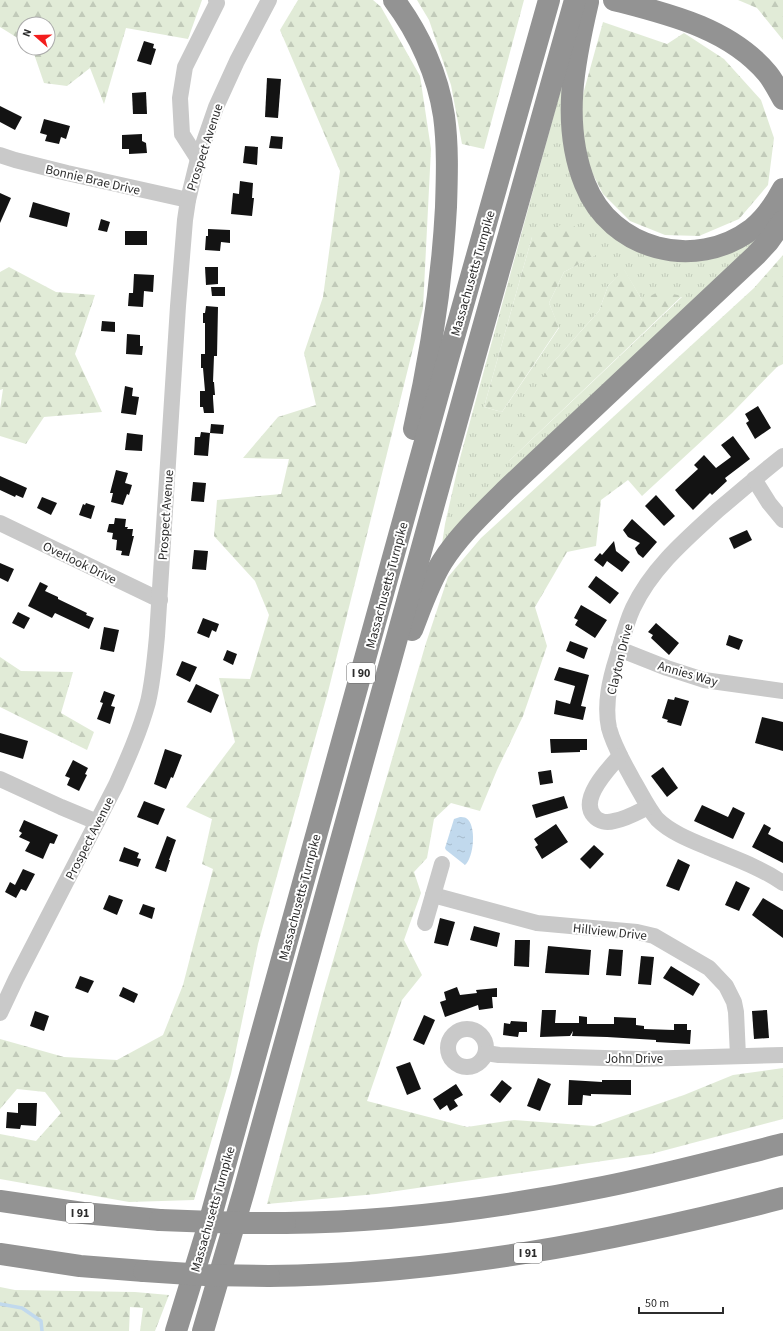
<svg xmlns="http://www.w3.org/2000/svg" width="783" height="1331" font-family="'Source Sans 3',sans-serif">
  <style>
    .grass { fill: url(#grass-tufts); fill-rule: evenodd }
    .forest { fill: url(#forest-firs) }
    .water { fill: url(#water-ripples) }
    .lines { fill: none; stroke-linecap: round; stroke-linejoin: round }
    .stream { stroke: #c1d9ed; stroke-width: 3.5 }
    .building { fill: #131313 }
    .minor { stroke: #c9c9c9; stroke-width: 16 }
    .highway { stroke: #939393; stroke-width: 22 }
    .highway-bridge { stroke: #939393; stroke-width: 22 }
    .labels { text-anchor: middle; stroke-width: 4; stroke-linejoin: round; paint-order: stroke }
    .shield { fill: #fff; stroke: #6b6b6b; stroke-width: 1 }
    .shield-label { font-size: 12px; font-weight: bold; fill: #2c2c2c }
    .street-label { font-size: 13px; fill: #2c2c2c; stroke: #fff }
  </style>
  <defs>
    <pattern id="grass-tufts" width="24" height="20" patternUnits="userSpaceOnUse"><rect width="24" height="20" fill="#e1ebd7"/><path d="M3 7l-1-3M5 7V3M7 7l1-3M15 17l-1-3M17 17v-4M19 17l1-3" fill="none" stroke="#c1cab9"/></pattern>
    <pattern id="forest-firs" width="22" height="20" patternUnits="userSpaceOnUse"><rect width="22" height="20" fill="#e1ebd7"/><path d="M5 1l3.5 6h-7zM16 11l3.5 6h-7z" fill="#c1cab9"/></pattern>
    <pattern id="water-ripples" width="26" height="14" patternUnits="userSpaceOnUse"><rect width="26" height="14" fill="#c1d9ed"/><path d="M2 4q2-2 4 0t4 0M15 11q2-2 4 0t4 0" fill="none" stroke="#a6bacb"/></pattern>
  </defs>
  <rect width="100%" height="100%" fill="#fff"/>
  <path class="grass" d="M567,67L569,164L657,256L773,224L442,544L445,524L460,458ZM532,237L597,254L564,272L549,303L559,328L502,412L484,407ZM624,270L642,300L682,297L509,461L548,368L599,311L608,286Z"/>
  <g class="forest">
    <path d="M0,0H202L188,39L126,28L104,104L90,68L67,86L44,83L32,48H48V24H24V42L0,27Z"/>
    <path d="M298,0H373L381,7L420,76L431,149L423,308L328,692L258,944L231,1074L194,1200L129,1202L0,1179V1134L36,1141L61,1113L45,1092L17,1089L0,1109V1039L64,1057L117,1060L163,1035L183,985L213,869L202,864L212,819L186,807L235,742L219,678L250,679L269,615L255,581L214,536L217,500L281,494L289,459L243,458L278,417L316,405L304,353L323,297L340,171L280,30Z"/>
    <path d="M417,0H524L484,149L462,144L451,85L429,20Z"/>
    <path d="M738,0H783V40L757,8Z"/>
    <path d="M603,22L667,44L684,33L724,59L761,100L774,138L768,185L739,219L699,236L665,235L630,221L603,194L581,151L577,116Z"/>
    <path d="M570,221L598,254L564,272L549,303L559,327L502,412L484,407L532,237Z"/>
    <path d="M783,255V364L777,367L732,413L642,496L628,480L601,500L596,546L567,552L535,607L547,646L523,716L497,770L480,811L451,803L434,819L427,858L414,872L421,893L404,940L422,975L402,1000L367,1101L467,1127L514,1120L594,1126L684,1095L733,1075L783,1068V1119L651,1154L376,1194L267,1204L325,988L426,643L448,577L481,538L754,288Z"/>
    <path d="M9,267L56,292L95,295L75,354L102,412L44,417L26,444L0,436V409L3,389L0,390V272Z"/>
    <path d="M624,269L642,300L660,291L682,296L508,462L532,395L548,368L599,311L608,286Z"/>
    <path d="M0,657L21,671L73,672L61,713L94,732L87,750L0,707Z"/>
    <path d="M0,1287L15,1290L135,1292L169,1295L155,1331H140L143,1308L130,1307L129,1331H0Z"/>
  </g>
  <path class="water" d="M460,817C461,817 465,817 466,818C477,824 474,858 465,865L446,850L445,848L454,819Z"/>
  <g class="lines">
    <path class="stream" d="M0,1304L22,1308L41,1321L42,1331"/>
  </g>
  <g class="building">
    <path d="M144,41L154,44L153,48L156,49L151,65L137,61Z"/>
    <path d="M267,78L281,79L278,118L265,117Z"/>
    <path d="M146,92L147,114H133L132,93Z"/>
    <path d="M0,106L22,117L15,130L0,122Z"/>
    <path d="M44,119L70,126L66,139L61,137L59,144L45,141L47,135L40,133Z"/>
    <path d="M142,134V141L146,143L147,153L129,154V149H122V135Z"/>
    <path d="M271,136L283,137L282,149L269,148Z"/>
    <path d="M245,146L258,147L257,165L243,163Z"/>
    <path d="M240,181L253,183L252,198H254L252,216L231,214L233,193L239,194Z"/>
    <path d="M0,193L11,198L0,223Z"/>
    <path d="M33,202L70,213L67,227L29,217Z"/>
    <path d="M101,219L110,222L107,232L98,230Z"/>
    <path d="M208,229L230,230V243L221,242L220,251L205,250L206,236H208Z"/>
    <rect x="125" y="231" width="22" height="14"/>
    <path d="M205,267H218V284L206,285Z"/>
    <path d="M134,274L154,275L153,292L144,291L143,307L128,306L129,293H133Z"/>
    <path d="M211,287H225V296H212Z"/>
    <path d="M206,306L218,307L217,356H214L213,382H214L215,395H213V398L214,413H204L203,407H200V391H205L203,368H201V354H205V323H203V313H205Z"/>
    <path d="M102,321L115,322V332L101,331Z"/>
    <path d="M127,334L140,335V346H143L142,355L126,354Z"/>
    <path d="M125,386L133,388L132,396L139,397L136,415L121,413Z"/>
    <path d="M758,406L771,428L755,439L746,423L749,421L745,414Z"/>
    <path d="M211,424L224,425L223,434L210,433Z"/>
    <path d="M201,432L210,433L208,456L194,455L195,437H200Z"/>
    <path d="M127,433L143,435L142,451L125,450Z"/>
    <path d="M733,436L750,459L725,478L727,481L712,495L710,493L693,510L679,495L675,490L698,469L694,465L704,455L716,468L731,457L721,445Z"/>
    <path d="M116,470L128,473L125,483L132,485L129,495L127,494L123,505L111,502L113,493H110Z"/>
    <path d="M0,476L27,488L23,498L16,495L15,497L0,490Z"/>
    <path d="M193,482L206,483L204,502L191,501Z"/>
    <path d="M656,495L675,516L664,526L645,506Z"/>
    <path d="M42,497L57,503L51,515L37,508Z"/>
    <path d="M86,503L95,506L91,519L79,515L83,504L85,505Z"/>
    <path d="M115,518L126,519L125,527H128L127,529H133L132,536H134L129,556L121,555L122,551L116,550L117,540L112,539L113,533L107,532L109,524H114Z"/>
    <path d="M632,519L657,542L643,558L638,554L635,548L640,543L628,537L623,530Z"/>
    <path d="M747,530L752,540L734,549L729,538Z"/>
    <path d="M614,541L616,551L630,562L622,572L607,561L603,567L594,560L600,553L602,555Z"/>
    <path d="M194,550L208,551L206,570L192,569Z"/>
    <path d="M0,563L14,569L8,582L0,578Z"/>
    <path d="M596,576L619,593L610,604L588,587Z"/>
    <path d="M40,582L48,586L45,591L58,597V599L87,613L86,615L94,618L89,629L55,613L52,618L28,606Z"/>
    <path d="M581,605L607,620L595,638L575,625L578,620L574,618Z"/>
    <path d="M18,612L30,618L24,629L12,623Z"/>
    <path d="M203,618L219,624L216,632L212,630L209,638L197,633Z"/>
    <path d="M656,623L679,643L669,655L651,638L653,635L648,632Z"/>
    <path d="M104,627L119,630L114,652L100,649Z"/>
    <path d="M729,635L743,640L739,650L726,645Z"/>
    <path d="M570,641L588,648L584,659L566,651Z"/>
    <path d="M227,650L237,654L233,665L223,660Z"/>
    <path d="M182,661L197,667L190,682L176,675Z"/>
    <path d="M559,667L589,675L581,706L586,707L583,720L554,714L556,700L570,704L575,686L554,680Z"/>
    <path d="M196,684L219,695L211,713L187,702Z"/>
    <path d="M104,691L115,695L111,706L115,707L110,724L97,719L103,703L100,702Z"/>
    <path d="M675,697L689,701L681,726L667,722L668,720L662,718L668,699L674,700Z"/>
    <path d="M762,717L783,722V751L755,743Z"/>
    <path d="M0,733L28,741L23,759L0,752Z"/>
    <path d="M550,739H587V750H580V752L551,753Z"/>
    <path d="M165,749L182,755L173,778L171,777L166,789L154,784Z"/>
    <path d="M73,760L88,768L85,774L87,775L79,791L67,785L70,778L65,776Z"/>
    <path d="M663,767L678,788L667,797L651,776Z"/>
    <path d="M551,770L553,783L540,785L538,772Z"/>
    <path d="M564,796L568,808L536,818L532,805Z"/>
    <path d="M144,801L165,809L158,825L137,817Z"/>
    <path d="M702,805L728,817L733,807L745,813L733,839L694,821Z"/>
    <path d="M24,820L58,835L54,844L50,843L43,859L25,851L30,842L19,837L22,833L19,831Z"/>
    <path d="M556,824L568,842L542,859L535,847L538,845L534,839Z"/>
    <path d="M764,824L771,828L768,834L783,842V863L752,847Z"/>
    <path d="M167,836L176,840L169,860H170L166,872L155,868Z"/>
    <path d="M594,845L604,854L590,869L580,859Z"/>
    <path d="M124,847L139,853L137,858L141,859L138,867L119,861Z"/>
    <path d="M678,859L690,865L679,891L666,886Z"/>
    <path d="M23,869L35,874L26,891L21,889L16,898L5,892L10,882L15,885Z"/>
    <path d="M736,881L750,888L739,911L725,905Z"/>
    <path d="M109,895L123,900L117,915L103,909Z"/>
    <path d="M763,898L783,910V938L752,915Z"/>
    <path d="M143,904L155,908L152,919L139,914Z"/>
    <path d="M440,918L455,922L448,946L434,943Z"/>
    <path d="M474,926L500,933L497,947L470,940Z"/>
    <path d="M515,940H530L529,967L514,966Z"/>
    <path d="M548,946L591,950L589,975L545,973Z"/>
    <path d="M609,949L623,950L621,976L606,975Z"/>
    <path d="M641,956L654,957L651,985L638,984Z"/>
    <path d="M671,966L700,984L693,996L663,978Z"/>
    <path d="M80,976L94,981L88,993L75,988Z"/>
    <path d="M123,987L138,994L134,1003L119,996Z"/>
    <path d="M457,987L460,995L477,993L476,990L497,988V997H492L493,1008L479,1010L478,1005L445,1017L440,1002L446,1000L444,992Z"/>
    <path d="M542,1010H556L555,1023H579V1016L587,1017V1024H614V1017L636,1018V1025L644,1026V1029L674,1030V1024H687V1030H691L690,1044L656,1042V1040L607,1037L572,1036L573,1031L570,1036L540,1037Z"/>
    <path d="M767,1010L769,1038L754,1039L752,1011Z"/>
    <path d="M35,1011L49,1016L44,1031L30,1026Z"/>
    <path d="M424,1015L435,1020L424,1045L413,1040Z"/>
    <path d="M511,1021L527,1022V1032H519L518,1037L503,1035L504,1023L510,1024Z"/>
    <path d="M410,1062L421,1089L407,1095L396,1067Z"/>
    <path d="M538,1078L551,1084L540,1111L527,1106Z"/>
    <path d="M502,1080L512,1088L500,1103L490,1095Z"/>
    <path d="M569,1080L602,1082V1080H631V1095L591,1094V1096L583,1095L582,1105H568Z"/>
    <path d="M456,1084L463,1095L454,1100L458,1106L450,1111L447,1105L440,1110L433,1099Z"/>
    <path d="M18,1103H37L36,1126L21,1125L20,1129L6,1128L7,1112L18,1113Z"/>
  </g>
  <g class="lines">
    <g class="minor">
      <path d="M0,155L15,160L67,173L188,200"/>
      <path d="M198,159L182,134L180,98L185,67L217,3L216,0"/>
      <path d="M783,456C761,473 740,492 718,510C686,539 652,568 633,608C626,623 622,640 617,657C610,679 604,704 609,728C614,747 624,763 633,780C641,793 647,807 657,819C670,832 690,840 707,847C733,858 760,867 783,883"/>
      <path d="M754,479L769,503L783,520"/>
      <path d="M0,523L160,600"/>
      <path d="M619,649L667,668L704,680L783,691"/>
      <path d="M620,756C608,769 579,799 594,816C599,822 607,823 614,821C626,819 638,812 648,807"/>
      <path d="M0,779L61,807L97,822"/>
      <path d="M433,895L537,923L637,932L654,936L709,968L726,986L734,1002L736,1012L738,1056"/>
      <path d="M425,923L442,864"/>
      <path d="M0,1013L16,979L116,785C128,758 140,731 148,702C153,681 155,658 157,636L178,306L185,220L188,200L198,159L216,107L237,61L269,0"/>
      <circle cx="467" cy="1048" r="19"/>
      <path d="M486,1053L499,1055L640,1059L783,1055"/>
    </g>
    <g class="highway">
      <path d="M394,0C419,33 438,75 444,116C448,146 447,176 446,207C442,282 431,355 414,429"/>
      <path d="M614,0C668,14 729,28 767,73C773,80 778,90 783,99"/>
      <path d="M588,2C574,62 561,124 585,184C611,250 695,272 752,229C766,218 775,204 783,189"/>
      <path d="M412,630C421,607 429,583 442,562C459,535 484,512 507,489L756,255L768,242L783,221"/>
      <path d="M0,1201L83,1213L160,1220"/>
      <path d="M285,1223C391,1222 499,1208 603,1187C664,1175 723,1159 783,1144"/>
      <path d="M0,1254L80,1266L144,1271"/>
      <path d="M269,1276C444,1274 615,1241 783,1198"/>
      <path d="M176,1331L208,1227L447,362L549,0"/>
      <path d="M203,1331L244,1191L473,363L575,0"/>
    </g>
    <g class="highway-bridge">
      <path d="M160,1220L241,1223H285"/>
      <path d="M144,1271L205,1275L269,1276"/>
    </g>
  </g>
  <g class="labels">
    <g class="shield">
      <rect x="347" y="663" width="28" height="20" rx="3"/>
      <rect x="66" y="1203" width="28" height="20" rx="3"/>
      <rect x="514" y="1243" width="28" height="20" rx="3"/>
    </g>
    <g class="shield-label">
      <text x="361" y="677">I 90</text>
      <text x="80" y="1217">I 91</text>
      <text x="528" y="1257">I 91</text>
    </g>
    <g class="street-label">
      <text transform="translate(204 147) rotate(-72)" y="5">Prospect Avenue</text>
      <text transform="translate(93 179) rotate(13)" y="5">Bonnie Brae Drive</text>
      <text transform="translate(472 273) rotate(-74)" y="5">Massachusetts Turnpike</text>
      <text transform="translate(165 515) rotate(-86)" y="5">Prospect Avenue</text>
      <text transform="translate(80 562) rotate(26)" y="5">Overlook Drive</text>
      <text transform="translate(386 585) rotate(-75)" y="5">Massachusetts Turnpike</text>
      <text transform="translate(619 659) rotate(-76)" y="5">Clayton Drive</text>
      <text transform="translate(688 673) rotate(16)" y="5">Annies Way</text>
      <text transform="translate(89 838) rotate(-63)" y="5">Prospect Avenue</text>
      <text transform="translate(299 897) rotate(-75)" y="5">Massachusetts Turnpike</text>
      <text transform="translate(610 931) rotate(6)" y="5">Hillview Drive</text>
      <text x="634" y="1063">John Drive</text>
      <text transform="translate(212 1209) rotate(-74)" y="5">Massachusetts Turnpike</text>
    </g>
  </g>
  <g transform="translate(36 36) rotate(290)"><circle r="19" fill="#ffffff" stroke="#ababab"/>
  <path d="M0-3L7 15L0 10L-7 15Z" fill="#f31d1d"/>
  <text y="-6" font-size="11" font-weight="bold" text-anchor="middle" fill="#2c2c2c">N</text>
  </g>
  <path d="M639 1307v6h84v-6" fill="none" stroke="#2c2c2c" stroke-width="2"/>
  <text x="645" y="1307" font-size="12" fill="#2c2c2c" stroke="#ffffff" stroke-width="3" paint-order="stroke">50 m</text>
</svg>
